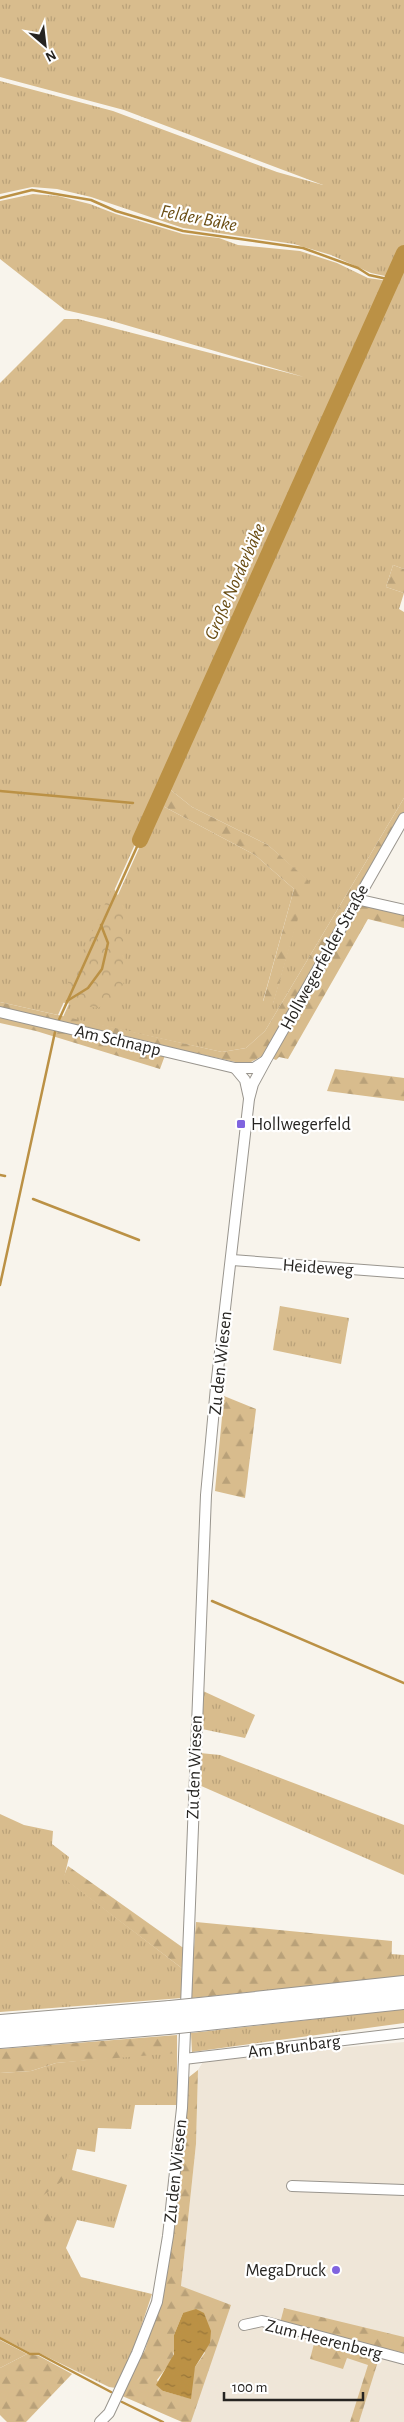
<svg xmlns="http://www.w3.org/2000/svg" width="404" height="2422" font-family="'Alegreya Sans',sans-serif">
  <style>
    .built { fill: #efe6d8 }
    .grass { fill: url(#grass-tufts) }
    .forest { fill: url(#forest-firs); fill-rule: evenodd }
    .park { fill: url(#park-crowns) }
    .water { fill: url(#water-ripples) }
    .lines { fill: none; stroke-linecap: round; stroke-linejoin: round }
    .stream { stroke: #bb9145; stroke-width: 2.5 }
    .river { stroke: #bb9145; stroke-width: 16 }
    .minor-casing { stroke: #99958e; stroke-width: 12 }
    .motorway-casing { stroke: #99958e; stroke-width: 20 }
    .minor { stroke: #fff; stroke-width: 10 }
    .motorway { stroke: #fff; stroke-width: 18 }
    .motorway-bridge-casing { stroke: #99958e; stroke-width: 20; stroke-linecap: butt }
    .motorway-bridge { stroke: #fff; stroke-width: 18 }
    .poi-dot { fill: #8064df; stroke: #fff; stroke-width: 2 }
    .labels { text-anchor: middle; stroke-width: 4.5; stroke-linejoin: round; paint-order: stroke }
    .street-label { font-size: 18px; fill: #262421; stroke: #fff }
    .poi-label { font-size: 18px; fill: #262421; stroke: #fff; text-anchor: start }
    .water-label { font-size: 19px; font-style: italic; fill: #694c12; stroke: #fff }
  </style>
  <defs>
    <pattern id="grass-tufts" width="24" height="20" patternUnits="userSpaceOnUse" patternTransform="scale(1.25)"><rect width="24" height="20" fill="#d8bc8d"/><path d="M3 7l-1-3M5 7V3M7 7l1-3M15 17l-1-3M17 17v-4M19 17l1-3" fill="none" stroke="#b9a179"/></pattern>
    <pattern id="forest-firs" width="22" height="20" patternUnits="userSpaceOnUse" patternTransform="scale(1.25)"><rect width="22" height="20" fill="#d8bc8d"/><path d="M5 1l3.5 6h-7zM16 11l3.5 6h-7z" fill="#b9a179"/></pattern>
    <pattern id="park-crowns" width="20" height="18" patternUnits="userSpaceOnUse" patternTransform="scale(1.25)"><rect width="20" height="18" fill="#d8bc8d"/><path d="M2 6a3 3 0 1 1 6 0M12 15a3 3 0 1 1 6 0" fill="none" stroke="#b9a179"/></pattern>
    <pattern id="water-ripples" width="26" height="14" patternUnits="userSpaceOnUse" patternTransform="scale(1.25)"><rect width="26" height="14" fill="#bb9145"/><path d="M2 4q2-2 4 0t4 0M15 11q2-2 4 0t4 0" fill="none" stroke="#987639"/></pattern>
  </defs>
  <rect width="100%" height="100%" fill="#f8f4ec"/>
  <path class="built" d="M404,2042V2422H191L181,2286L196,2144L198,2070L204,2060Z"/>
  <g class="grass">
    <path d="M0,0H404V248L392,274L385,276L371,273L331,255L294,244L183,228L91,197L57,189L32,187L0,194V81L113,111L277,172L323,185L124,110L0,77Z"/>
    <path d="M33,194L58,196L90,204L116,214L183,234L219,238L238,245L300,251L337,263L368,278L389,281L58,1015L0,1002V383L64,319H78L304,377L105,319L65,310L0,259V201Z"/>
    <path d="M404,258V569L393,565L386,587L404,593L399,609L404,612V798L265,1031L246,1048L222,1052L63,1017L159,804L255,855L294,889L263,1001L273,1003L308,881L268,845L192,807L167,787Z"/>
    <path d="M280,1306L349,1318L341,1364L273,1350Z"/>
    <path d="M203,1691L255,1715L245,1738L202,1729Z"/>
    <path d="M200,1753L220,1755L404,1825V1875L199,1785Z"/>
    <path d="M0,1814L24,1825L53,1831L52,1844L69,1857L64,1878L183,1969L182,1998L0,2012Z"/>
    <path d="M391,1954L404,1955V1976L391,1978Z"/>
    <path d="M404,2009V2023L192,2052L191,2033Z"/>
    <path d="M168,2052L177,2053V2105H135L131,2129L98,2128L95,2152L77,2149L72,2170L127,2185L114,2228L77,2220L66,2248L81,2277L152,2294L135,2345L116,2388L109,2387L39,2353H30L0,2337V2073L31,2071L56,2063Z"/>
    <path d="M0,2340L27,2354L0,2368Z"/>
  </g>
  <g class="forest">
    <path d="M393,565L404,569V593L386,587Z"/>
    <path d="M167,787L192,807L268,845L309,881L273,1004L263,1002L294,889L255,855L159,804Z"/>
    <path d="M404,798V813L358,903L404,913V928L368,919L288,1059L279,1057L276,1060L264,1055L251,1062L240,1063L168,1047L160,1069L36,1031L0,1023V1002L222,1052L246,1048L265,1031Z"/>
    <path d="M335,1069L404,1078V1101L327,1091Z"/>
    <path d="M224,1396L256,1409L245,1498L215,1491Z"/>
    <path d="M68,1866L182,1947L194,1948L196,1922L392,1941L391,1978L192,1998L191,1971L183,1969L63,1878Z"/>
    <path d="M177,2035V2053L56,2063L31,2071L0,2073V2049Z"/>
    <path d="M198,2070L196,2144L181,2286L231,2305L191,2422H182L120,2395L145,2350L166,2280L189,2077ZM183,2313L205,2353L195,2367L185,2397L163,2391L157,2380L172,2360L175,2347L174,2335Z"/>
    <path d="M67,2155H73L69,2176L41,2197L54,2223L48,2228L31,2194L62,2171Z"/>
    <path d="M284,2308L404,2337V2353L280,2323Z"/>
    <path d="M315,2340L379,2358L359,2422H350L368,2365L347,2358L343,2369L310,2359Z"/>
    <path d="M27,2354L39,2356L72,2374L26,2422H7L0,2415V2368Z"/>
  </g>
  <path class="park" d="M113,887L126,909L125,980L117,997L98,1008L59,1002Z"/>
  <path class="water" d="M196,2309L204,2313L211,2331L210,2343L195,2367L191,2399L163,2391L156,2385L174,2354V2335L183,2313Z"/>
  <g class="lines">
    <g class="stream">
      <path d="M0,198L32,190L91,200L116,211L183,231L303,248L358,268L369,275L392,280"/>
      <path d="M0,791L133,803"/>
      <path d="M67,1001L88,988L102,969L108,943L101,925"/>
      <path d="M58,1022L140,840"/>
      <path d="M0,1175L5,1176"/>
      <path d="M33,1199L139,1240"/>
      <path d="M0,1285L55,1032"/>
      <path d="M212,1601L404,1683"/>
      <path d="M0,2338L30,2354H39L111,2392"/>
      <path d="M122,2402L163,2422"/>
    </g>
    <path class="river" d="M140,840L404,253"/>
    <g class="minor-casing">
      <g id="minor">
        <path d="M356,899L404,910"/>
        <path d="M0,1012L235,1068H254L265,1061"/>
        <path d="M235,1068L245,1080L249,1098"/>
        <path d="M232,1260L404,1273"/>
        <path d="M184,2059L404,2033"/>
        <path d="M292,2186L404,2190"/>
        <path d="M244,2325L262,2321L404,2359"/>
        <path d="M100,2422L109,2413L137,2353L157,2302L168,2236L182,2108L206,1495L216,1387L249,1099L253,1084L266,1060L404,818"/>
      </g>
    </g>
    <g class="motorway-casing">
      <g id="motorway">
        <path d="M200,2007L404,1985"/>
        <path d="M198,2022L404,2000"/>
        <path d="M0,2024L170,2010"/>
        <path d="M0,2039L168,2025"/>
      </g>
    </g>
    <use href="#minor" class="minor"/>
    <use href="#motorway" class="motorway"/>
    <g class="motorway-bridge-casing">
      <g id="motorway-bridge">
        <path d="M170,2010L200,2007"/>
        <path d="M168,2025L198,2022"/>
      </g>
    </g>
    <use href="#motorway-bridge" class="motorway-bridge"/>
  </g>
  <g class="poi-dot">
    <rect x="236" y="1119" width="10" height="10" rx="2.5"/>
    <circle cx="336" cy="2270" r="5"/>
  </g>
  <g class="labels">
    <g class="street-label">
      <text transform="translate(324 957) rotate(-61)" y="6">Hollwegerfelder Straße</text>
      <text transform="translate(118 1040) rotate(13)" y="6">Am Schnapp</text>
      <text transform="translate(318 1267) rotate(4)" y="6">Heideweg</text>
      <text transform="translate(220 1363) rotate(-84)" y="6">Zu den Wiesen</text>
      <text transform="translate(194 1767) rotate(-88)" y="6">Zu den Wiesen</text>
      <text transform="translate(294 2046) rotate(-7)" y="6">Am Brunbarg</text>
      <text transform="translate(175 2171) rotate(-84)" y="6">Zu den Wiesen</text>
      <text transform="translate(324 2339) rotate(14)" y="6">Zum Heerenberg</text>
    </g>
    <g class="poi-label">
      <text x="251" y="1130">Hollwegerfeld</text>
      <text x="326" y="2276" text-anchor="end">MegaDruck</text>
    </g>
    <g class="water-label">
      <text transform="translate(199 217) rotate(11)" y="7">Felder Bäke</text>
      <text transform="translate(234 581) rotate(-66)" y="7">Große Norderbäke</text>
    </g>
  </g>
  <g transform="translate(45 45) rotate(152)" stroke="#ffffff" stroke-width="4" paint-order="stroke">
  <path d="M0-4L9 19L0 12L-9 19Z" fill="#262421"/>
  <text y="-8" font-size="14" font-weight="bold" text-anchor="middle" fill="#262421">N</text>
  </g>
  <path d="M224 2392v8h139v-8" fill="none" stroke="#262421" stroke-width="2.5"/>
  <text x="232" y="2392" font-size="15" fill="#262421" stroke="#ffffff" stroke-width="4" paint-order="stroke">100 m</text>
</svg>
